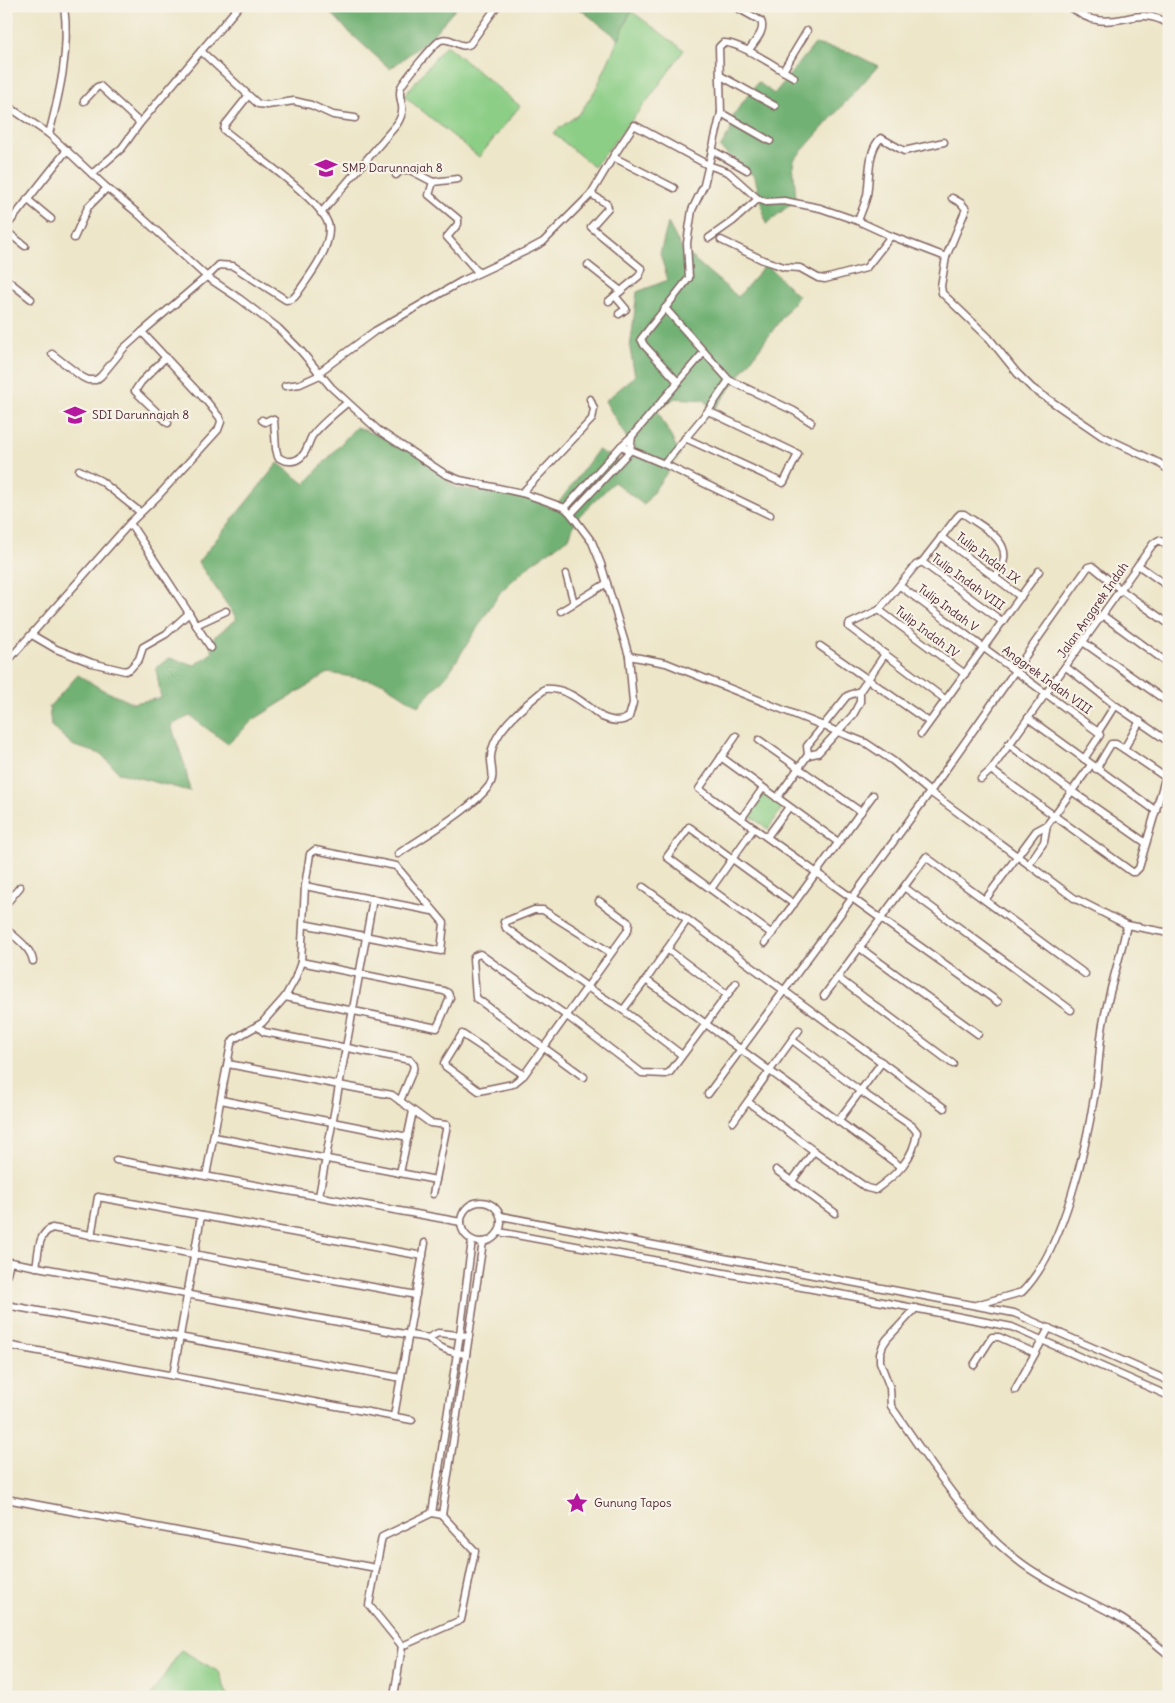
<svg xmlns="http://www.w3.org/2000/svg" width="1175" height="1703" font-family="Delius,sans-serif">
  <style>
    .green { fill: #8cce86; stroke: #6b7658 }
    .forest { fill: #71b173; stroke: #5e684f }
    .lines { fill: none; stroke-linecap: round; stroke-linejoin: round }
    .minor-casing { stroke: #836562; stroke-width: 9 }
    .minor { stroke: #fff; stroke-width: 6 }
    .labels { text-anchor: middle; stroke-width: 4.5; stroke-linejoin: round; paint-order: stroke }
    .poi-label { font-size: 12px; fill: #4a1f2b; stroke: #f7f3e8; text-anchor: start }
    .street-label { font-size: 12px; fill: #4a1f2b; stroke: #f7f3e8 }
  </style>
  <rect width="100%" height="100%" fill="#f7f3e8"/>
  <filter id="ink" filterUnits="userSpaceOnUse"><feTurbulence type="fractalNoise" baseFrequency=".02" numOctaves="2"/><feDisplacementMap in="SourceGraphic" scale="10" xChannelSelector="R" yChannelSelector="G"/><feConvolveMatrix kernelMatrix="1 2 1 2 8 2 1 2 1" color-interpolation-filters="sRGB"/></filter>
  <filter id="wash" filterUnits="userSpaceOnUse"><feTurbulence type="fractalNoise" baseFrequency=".0096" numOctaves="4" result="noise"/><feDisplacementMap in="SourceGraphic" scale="20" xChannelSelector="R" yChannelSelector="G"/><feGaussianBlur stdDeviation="1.12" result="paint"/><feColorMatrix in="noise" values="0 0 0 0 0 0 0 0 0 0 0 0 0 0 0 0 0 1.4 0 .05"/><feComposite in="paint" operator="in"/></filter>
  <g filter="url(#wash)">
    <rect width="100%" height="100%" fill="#ede6c9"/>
    <g class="green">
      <path d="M631,11L684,50L651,96L594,167L553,133L580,113L596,89Z"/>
      <path d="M446,45L520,106L479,157L404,96Z"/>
      <path d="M764,794L782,808L768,829L749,815Z"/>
      <path d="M181,1650L219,1672L228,1697H150Z"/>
    </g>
    <g class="forest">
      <path d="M325,6H458L429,39L390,69L348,31Z"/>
      <path d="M576,6H633L619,39Z"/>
      <path d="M815,44L850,52L878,66L793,161L796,200L766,224L755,177L720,148L730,132L734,114L758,82L774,94Z"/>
      <path d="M668,223L682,249L738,297L766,264L798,296L712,413L705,400L675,398L657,410L680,454L644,505L614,482L576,519L569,538L533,562L501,591L448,674L418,706L382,682L328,673L253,720L228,744L190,716L171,725L185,766L190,791L119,773L101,754L74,746L51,726L49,707L78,675L103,690L133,703L161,698L156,668L169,658L195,665L213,652L209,641L237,619L198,562L278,463L305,484L356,427L410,448L457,488L531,498L554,509L598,450L620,462L635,452L605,401L635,376L630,349L637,292L668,280L660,254Z"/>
    </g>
  </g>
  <g filter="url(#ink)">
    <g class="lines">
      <g class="minor-casing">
        <g id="minor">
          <path d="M734,6L761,21C766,31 754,42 749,50"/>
          <path d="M1069,6C1078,12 1086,19 1097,20C1124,25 1141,6 1169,24"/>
          <path d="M201,51L258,104L267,105L294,101L311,105L333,115L355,118"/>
          <path d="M721,76L775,106"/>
          <path d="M794,77L783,71L807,31"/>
          <path d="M84,101L97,87L100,86L140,123"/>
          <path d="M6,105L49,134L107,188L136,212L207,277L240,299L278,328L301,351L331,387L378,430L445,474L460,480L522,493L543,500L565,508L571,514L592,542L601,564L629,656L666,663L866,743L893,761L930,792L1074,898L1127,925L1169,933"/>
          <path d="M721,113L770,141"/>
          <path d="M49,134C60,92 70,49 64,6"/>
          <path d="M712,150L747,170"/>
          <path d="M613,157L674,188"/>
          <path d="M92,174L122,148L140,123L239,6"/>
          <path d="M396,175L401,170H410L433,182"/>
          <path d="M458,179L433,182L429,195L458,219V224L447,237L478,272"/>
          <path d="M591,194L607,204L608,208L591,227L642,269L639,276L609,301"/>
          <path d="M27,199L51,219"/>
          <path d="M321,213L397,124C409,105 396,101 401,87C404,81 435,42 441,40C452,36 459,50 470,44L497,6"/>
          <path d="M858,221C861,212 865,204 867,195C870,179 867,150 881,138L904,151L944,142"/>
          <path d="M6,227L67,150"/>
          <path d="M6,231L25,246"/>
          <path d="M74,238L88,207L107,188"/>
          <path d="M709,238L733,221L758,199"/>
          <path d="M721,240L763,260L784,267L800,268L818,278L825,279L866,268L891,236"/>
          <path d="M946,257L966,209L961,203L952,198"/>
          <path d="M588,265L621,291"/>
          <path d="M6,279L31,299"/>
          <path d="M615,296L626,309L619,314"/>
          <path d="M665,308L729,380"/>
          <path d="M52,354L82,377L88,380H96L101,376L124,348L142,332"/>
          <path d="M166,357L141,382L135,391L168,423"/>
          <path d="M318,373L375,331L462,281L530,249L543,242L591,194L613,157L634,125L708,165L728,172L758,199L766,202L784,201L820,208L858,221L891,236L946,257L941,286L942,293L989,338L1017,373L1032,388L1102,436L1159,463L1169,470"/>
          <path d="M678,382L644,345L641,339L689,278L687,243L692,210L704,185L721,113L719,47L723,43C735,41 771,63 783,71"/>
          <path d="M285,386L300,384L320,375"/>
          <path d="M262,420L265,422L271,419L274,420L276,449L278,457C285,462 294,463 301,457C307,452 308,443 312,436C321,424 335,413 347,403"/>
          <path d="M685,438L783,483L784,482L798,454L708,411"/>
          <path d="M621,446L664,464L770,515"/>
          <path d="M664,464L708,411L729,380L794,411L811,422"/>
          <path d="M79,470L101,481L140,512"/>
          <path d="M522,493L592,419L594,409L590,399"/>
          <path d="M565,508L621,446L632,436L704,352"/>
          <path d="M571,514L630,451L632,436"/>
          <path d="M941,537L1021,597"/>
          <path d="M922,562L957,517L960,514H964C980,526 1011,539 1003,563C1001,568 998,572 995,577"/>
          <path d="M1138,565L1169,587"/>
          <path d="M566,574L574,603"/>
          <path d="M900,586L1098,732"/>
          <path d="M879,610L916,565L922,562L1003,622"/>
          <path d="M561,611L607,583"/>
          <path d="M189,613L196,625L226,611"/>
          <path d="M1102,615L1169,664"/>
          <path d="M196,625L211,648"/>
          <path d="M32,635L56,649L92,663L125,671L130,669L139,659L143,647L166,634L189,613L130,523"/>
          <path d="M1083,642L1169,703"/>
          <path d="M820,646L929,722"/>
          <path d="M6,663L130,523L158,496L218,430L221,422L220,418L208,403L142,332L211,273L219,265L233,266L286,300C292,300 294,298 297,294C309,276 329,252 329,229C330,204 244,148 224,130L225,125L248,96"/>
          <path d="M1066,667L1115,705L1169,742"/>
          <path d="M946,700L849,627V624L879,610L965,674"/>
          <path d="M1028,718L1156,811"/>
          <path d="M921,734L1039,571"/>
          <path d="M736,736L699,789L998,1002"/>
          <path d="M759,740L861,812"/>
          <path d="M1008,744L1073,792L1146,843"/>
          <path d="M1124,749L1165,777"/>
          <path d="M808,755L818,753L853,715L860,702V691L885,654"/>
          <path d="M721,757L838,842"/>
          <path d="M1084,759L1100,735L1098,732L1115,705"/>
          <path d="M1096,769L1111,744H1116L1124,749L1140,721"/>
          <path d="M991,770L1132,872H1135L1139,868L1169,765"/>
          <path d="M981,779L991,770L1153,544L1159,540L1169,547"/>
          <path d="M777,798L808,755L807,746L847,696L860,691"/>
          <path d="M741,819L763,788"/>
          <path d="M767,837L789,807"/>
          <path d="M398,854C424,836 471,810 489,786C496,776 490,766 491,756C493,729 526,705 545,689C567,687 585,704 602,717C612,721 620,723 629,717L633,703L629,656"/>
          <path d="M1029,864L1044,842L1047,825"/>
          <path d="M305,886L432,911"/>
          <path d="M643,887L944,1108"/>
          <path d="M904,887L1071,1010"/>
          <path d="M711,889L754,828"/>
          <path d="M985,900L1036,831L1047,825L1091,765"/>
          <path d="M6,904L20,887"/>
          <path d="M6,929C16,938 31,948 33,961"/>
          <path d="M772,934L667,857L689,827L794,904"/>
          <path d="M765,943L873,795"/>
          <path d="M860,948L978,1034"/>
          <path d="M667,949L728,995"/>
          <path d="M611,953L543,910H534L504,922L506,928L587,987L623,1010L682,1055"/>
          <path d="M838,978L953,1064"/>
          <path d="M646,980L901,1167"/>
          <path d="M824,996L926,857L1085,974"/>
          <path d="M285,997L437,1028L450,998L448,993L444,991L301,962"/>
          <path d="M623,1010L646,980L687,920"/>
          <path d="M257,1026L264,1032L410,1060L414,1065L413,1070L400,1101"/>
          <path d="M228,1064L392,1095L430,1123L447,1125L433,1194"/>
          <path d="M524,1075L462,1034L444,1063L445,1066L479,1091L513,1084L524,1075L628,930L629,923L599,901"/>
          <path d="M584,1077L476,998L473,959L475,956L480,954L567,1016L642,1073L666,1074L670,1072L736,983"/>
          <path d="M708,1094L930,792L1088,567L1092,566L1121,590L1169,624"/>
          <path d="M221,1100L408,1137"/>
          <path d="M748,1102L814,1151L867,1188L875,1190C896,1175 914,1159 917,1132L912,1126L860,1091L792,1040"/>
          <path d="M838,1121L882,1062"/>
          <path d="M733,1122L799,1030"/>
          <path d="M214,1137L436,1180"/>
          <path d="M116,1160L461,1222"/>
          <path d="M776,1170L835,1213"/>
          <path d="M400,1173L413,1111"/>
          <path d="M206,1176L231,1044L234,1039L262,1023L285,997L295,979L301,962L305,886L310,854L315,850L396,866L444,923L441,951L303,924"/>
          <path d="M792,1181L814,1151"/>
          <path d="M319,1196L373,899"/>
          <circle cx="481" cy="1222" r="20"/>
          <path d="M501,1216L1014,1313L1169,1381"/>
          <path d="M499,1232L867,1299L1012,1327L1169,1396"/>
          <path d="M91,1236L98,1197L423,1256"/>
          <path d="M36,1267C39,1253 37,1234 52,1228L416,1295"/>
          <path d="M6,1277L10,1262L410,1335L428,1338L438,1333L469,1336"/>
          <path d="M6,1305L401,1378"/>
          <path d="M976,1305L1022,1292C1063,1251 1086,1149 1095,1092C1099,1070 1099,1047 1103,1024C1109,991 1120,958 1127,925"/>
          <path d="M916,1308L887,1339L883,1345L880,1354V1362L890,1388L891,1406C931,1463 967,1524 1024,1565C1053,1586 1087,1599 1117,1616C1136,1627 1152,1641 1169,1655"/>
          <path d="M428,1338C438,1348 452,1353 466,1354"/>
          <path d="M6,1345L412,1420"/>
          <path d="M974,1365L992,1337H999L1035,1353"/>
          <path d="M173,1376L201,1216"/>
          <path d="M1015,1390L1049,1328"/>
          <path d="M394,1416L425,1243"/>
          <path d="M6,1499L376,1568"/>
          <path d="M432,1513L442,1515L475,1551L461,1620L402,1646L369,1605L382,1537Z"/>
          <path d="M432,1513L460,1334L472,1240"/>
          <path d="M442,1515L483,1242"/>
          <path d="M394,1697L402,1646"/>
        </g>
      </g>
      <use href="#minor" class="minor"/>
    </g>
  </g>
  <defs>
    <g id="school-bare" transform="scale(1.725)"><path d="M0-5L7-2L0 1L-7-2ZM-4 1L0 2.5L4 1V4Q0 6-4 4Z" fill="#b5179e" stroke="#f7f3e8" stroke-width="2.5" paint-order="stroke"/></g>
    <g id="sight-bare" transform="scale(1.725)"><path d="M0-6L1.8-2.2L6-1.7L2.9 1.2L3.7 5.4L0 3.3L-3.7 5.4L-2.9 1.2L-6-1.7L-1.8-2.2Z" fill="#b5179e" stroke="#f7f3e8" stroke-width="2.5" paint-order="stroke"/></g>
  </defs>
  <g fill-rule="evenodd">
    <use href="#school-bare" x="326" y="168"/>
    <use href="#school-bare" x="75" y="415"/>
    <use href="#sight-bare" x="577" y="1503"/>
  </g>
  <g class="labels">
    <g class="poi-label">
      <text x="342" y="172">SMP Darunnajah 8</text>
      <text x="92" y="419">SDI Darunnajah 8</text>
      <text x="594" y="1507">Gunung Tapos</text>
    </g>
    <g class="street-label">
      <text transform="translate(988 558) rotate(37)" y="4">Tulip Indah IX</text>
      <text transform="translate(968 582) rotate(36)" y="4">Tulip Indah VIII</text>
      <text transform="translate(948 608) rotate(36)" y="4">Tulip Indah V</text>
      <text transform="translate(1093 610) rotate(-55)" y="4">Jalan Anggrek Indah</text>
      <text transform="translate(927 632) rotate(37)" y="4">Tulip Indah IV</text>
      <text transform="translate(1047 680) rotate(36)" y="4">Anggrek Indah VIII</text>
    </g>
  </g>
  <rect width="1175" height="1703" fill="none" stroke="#f7f3e8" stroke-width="25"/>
</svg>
